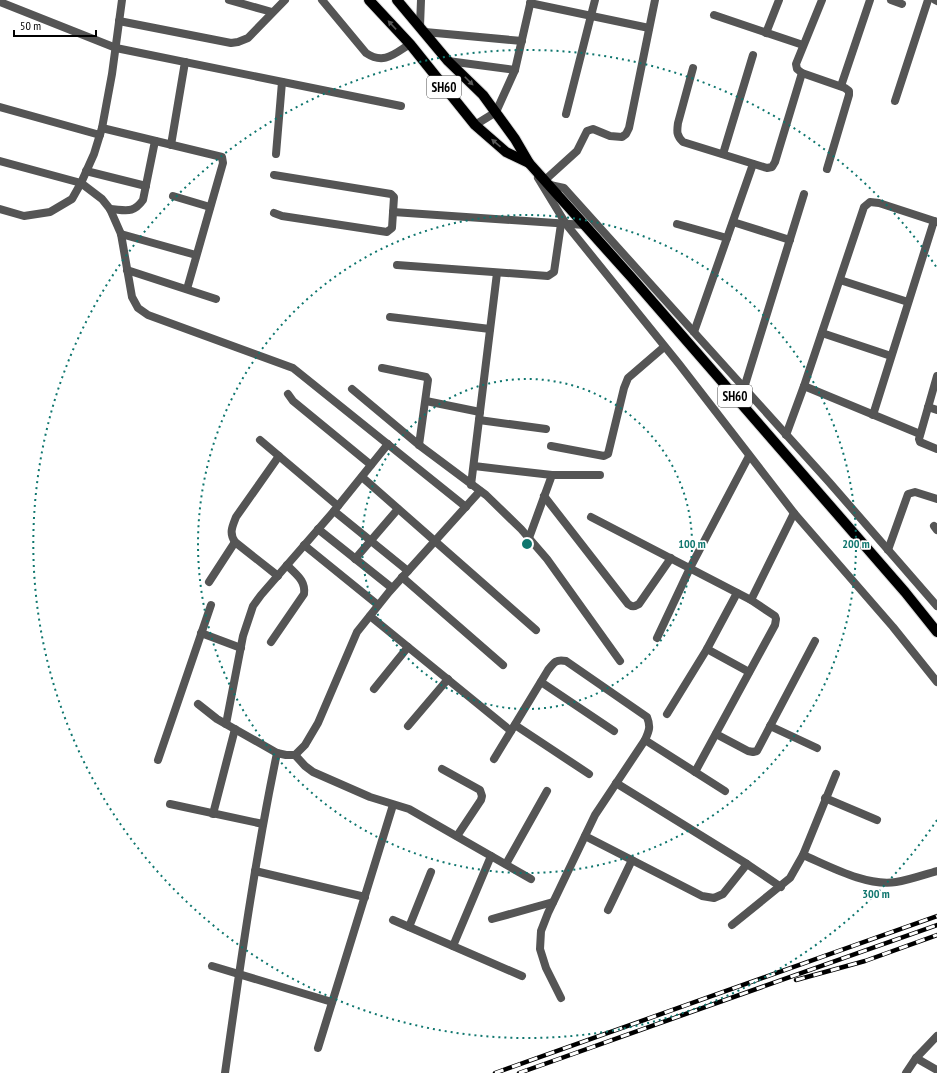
<svg xmlns="http://www.w3.org/2000/svg" width="937" height="1073" font-family="'PT Sans Narrow',sans-serif">
  <style>
    .lines { fill: none; stroke-linecap: round; stroke-linejoin: round }
    .primary-casing { stroke: #dbdbdb; stroke-width: 12 }
    .minor { stroke: #555; stroke-width: 8 }
    .tertiary { stroke: #555; stroke-width: 8 }
    .primary { stroke: #000; stroke-width: 10 }
    .rail-casing { stroke: #000; stroke-width: 4.5 }
    .rail { stroke: #fff; stroke-width: 3; stroke-dasharray: 9; stroke-linecap: butt }
    .oneway { fill: #595959 }
    .ring { fill: none; stroke: #0f766e; stroke-width: 2; stroke-dasharray: 2 4 }
    .labels { text-anchor: middle; stroke-width: 3.5; stroke-linejoin: round; paint-order: stroke }
    .shield { fill: #fff; stroke: #4c4c4c; stroke-width: 1 }
    .shield-label { font-size: 13px; font-weight: bold; fill: #000 }
    .centre { fill: #0f766e; stroke: #fff; stroke-width: 2 }
    .ring-label { font-size: 12px; text-anchor: middle; font-weight: bold; fill: #0f766e; stroke: #fff; stroke-width: 3.5; stroke-linejoin: round; paint-order: stroke }
  </style>
  <rect width="100%" height="100%" fill="#fff"/>
  <g class="lines">
    <g class="primary-casing">
      <g id="primary">
        <path d="M369,0L410,44L475,125L506,152L529,163"/>
        <path d="M397,0L448,61L483,95L515,139L529,163L632,278L905,592L937,632"/>
      </g>
    </g>
    <g class="minor">
      <path d="M229,0L272,12"/>
      <path d="M322,0L366,53C384,65 394,54 410,44"/>
      <path d="M822,0L796,64L797,69L802,73L845,88L849,91V95L827,169"/>
      <path d="M891,0L902,4"/>
      <path d="M935,0L937,1"/>
      <path d="M0,2L116,48L401,106"/>
      <path d="M530,3L649,28"/>
      <path d="M714,15L803,45"/>
      <path d="M119,21L231,43L238,42L248,38L285,0"/>
      <path d="M420,26L421,0"/>
      <path d="M425,32L522,41"/>
      <path d="M766,33L779,0"/>
      <path d="M448,61L515,70"/>
      <path d="M693,68L678,123C677,131 676,135 683,142L767,168L772,167L775,162L802,73"/>
      <path d="M841,86L870,0"/>
      <path d="M895,101L928,0"/>
      <path d="M0,107L100,135"/>
      <path d="M566,114L595,0"/>
      <path d="M475,125L496,112L515,70L531,0"/>
      <path d="M102,128L222,157L223,163L187,289"/>
      <path d="M171,145L185,62"/>
      <path d="M276,154L282,82"/>
      <path d="M723,154L753,55"/>
      <path d="M0,161L81,183L102,199L110,209L121,234L132,297L138,308L148,315L293,368L466,507"/>
      <path d="M86,171L146,186"/>
      <path d="M274,175L391,194L394,197L392,228L387,232L282,216L274,213"/>
      <path d="M538,178L566,224L679,364L794,513L893,627L937,682"/>
      <path d="M545,180L577,151L587,131L593,129L610,136L622,137L626,134L629,128L655,0"/>
      <path d="M173,196L210,207"/>
      <path d="M110,209C126,210 133,214 143,200L155,141"/>
      <path d="M393,212L585,225"/>
      <path d="M733,222L790,240"/>
      <path d="M677,224L727,238"/>
      <path d="M121,234L196,255"/>
      <path d="M397,265L548,276L554,272L561,224"/>
      <path d="M127,270L216,299"/>
      <path d="M840,280L908,302"/>
      <path d="M390,317L490,329"/>
      <path d="M694,332L753,164"/>
      <path d="M822,333L891,356"/>
      <path d="M382,368L426,377L428,380L419,445"/>
      <path d="M937,376L919,439L920,442L937,449"/>
      <path d="M804,386L920,434"/>
      <path d="M744,388L804,194"/>
      <path d="M352,389L419,445L486,495L521,529L547,559L620,661"/>
      <path d="M288,394L293,401L371,465"/>
      <path d="M426,401L480,412"/>
      <path d="M928,407L937,410"/>
      <path d="M873,415L934,221"/>
      <path d="M479,420L546,429"/>
      <path d="M786,435L804,386L864,207L870,202L879,203L937,222"/>
      <path d="M260,440L338,506"/>
      <path d="M551,446L604,456L608,454L624,388L628,378L664,347"/>
      <path d="M474,466L552,475H600"/>
      <path d="M362,477L536,630"/>
      <path d="M471,485L497,273"/>
      <path d="M544,496L628,604C632,607 634,607 639,604L671,558"/>
      <path d="M334,511L408,571"/>
      <path d="M591,517L751,600L775,616L776,619L775,625L695,772"/>
      <path d="M934,526L937,530"/>
      <path d="M318,529L392,588"/>
      <path d="M529,538L552,475"/>
      <path d="M304,545L378,605"/>
      <path d="M888,550L908,494L915,492L937,499"/>
      <path d="M355,559L398,509"/>
      <path d="M278,576L235,542C229,533 232,527 236,517L279,456"/>
      <path d="M402,577L503,665"/>
      <path d="M209,582L235,542"/>
      <path d="M751,600L794,513"/>
      <path d="M370,616L511,731"/>
      <path d="M201,633L241,648"/>
      <path d="M657,638L690,568L749,456"/>
      <path d="M271,642L304,594C306,580 295,574 287,565"/>
      <path d="M707,649L749,672"/>
      <path d="M541,682L614,731"/>
      <path d="M374,689L408,647"/>
      <path d="M198,704L217,719L277,753L286,755H295L305,745L318,723L357,632L389,592L480,491"/>
      <path d="M667,714L707,649L737,593"/>
      <path d="M226,724L243,636L253,606L261,595L334,511L388,444"/>
      <path d="M515,725L589,774"/>
      <path d="M408,726L448,679"/>
      <path d="M770,726L817,748"/>
      <path d="M716,734L748,751L753,752L757,751L815,641"/>
      <path d="M645,740L725,791"/>
      <path d="M295,755L305,766L313,772L370,797L409,809L531,879"/>
      <path d="M494,759L548,670C554,662 556,659 566,661L647,717C651,727 649,731 645,740L595,815L548,913L541,931L540,949L546,968L561,998"/>
      <path d="M158,760L211,605"/>
      <path d="M442,769L480,790L482,796L481,800L457,836"/>
      <path d="M616,783L747,864L781,887"/>
      <path d="M825,798L877,820"/>
      <path d="M170,804L263,824"/>
      <path d="M213,814L235,729"/>
      <path d="M585,836L702,896L714,898L723,894L747,864"/>
      <path d="M803,855C829,866 867,887 896,882C909,880 923,875 937,871"/>
      <path d="M506,864L547,791"/>
      <path d="M255,871L365,897"/>
      <path d="M608,910L632,860"/>
      <path d="M492,919L553,902"/>
      <path d="M393,920L522,976"/>
      <path d="M732,925L790,878L803,855L836,774"/>
      <path d="M409,927L431,872"/>
      <path d="M453,946L491,856"/>
      <path d="M212,966L332,1002"/>
      <path d="M318,1048L393,805"/>
      <path d="M916,1058L937,1070"/>
      <path d="M225,1073C240,966 255,859 277,753"/>
    </g>
    <g class="tertiary">
      <path d="M550,185L564,188L829,482L937,606"/>
      <path d="M0,209L24,216L50,212L72,199L81,183L94,154L102,128L112,74L122,0"/>
      <path d="M906,1073L916,1058L937,1036"/>
    </g>
    <use href="#primary" class="primary"/>
    <g class="rail-casing">
      <g id="rail">
        <path d="M796,980L865,961L937,935"/>
        <path d="M495,1073L937,916"/>
        <path d="M519,1073L937,925"/>
      </g>
    </g>
    <use href="#rail" class="rail"/>
  </g>
  <defs><path id="oneway-solid" d="M-6-.8H1V-3.2L6.5 0L1 3.2V.8H-6Z"/></defs>
  <g class="oneway">
    <use href="#oneway-solid" transform="translate(392 25) rotate(-133)"/>
    <use href="#oneway-solid" transform="translate(469 81) rotate(45)"/>
    <use href="#oneway-solid" transform="translate(496 143) rotate(-139)"/>
  </g>
  <g class="ring">
    <circle cx="527" cy="544" r="165"/>
    <circle cx="527" cy="544" r="329"/>
    <path d="M937 820A494 494 0 1 1 937 268"/>
  </g>
  <g class="labels">
    <g class="shield">
      <rect x="427" y="76" width="34" height="22" rx="3"/>
      <rect x="718" y="385" width="34" height="22" rx="3"/>
    </g>
    <g class="shield-label">
      <text x="444" y="92">SH60</text>
      <text x="735" y="401">SH60</text>
    </g>
  </g>
  <circle cx="527" cy="544" r="6" class="centre"/>
  <g class="ring-label">
    <text x="692" y="548">100 m</text>
    <text x="856" y="548">200 m</text>
    <text x="876" y="898">300 m</text>
  </g>
  <path d="M14 30v6h82v-6" fill="none" stroke="#000000" stroke-width="2"/>
  <text x="20" y="30" font-size="12" fill="#000000" stroke="#ffffff" stroke-width="3" paint-order="stroke">50 m</text>
</svg>
